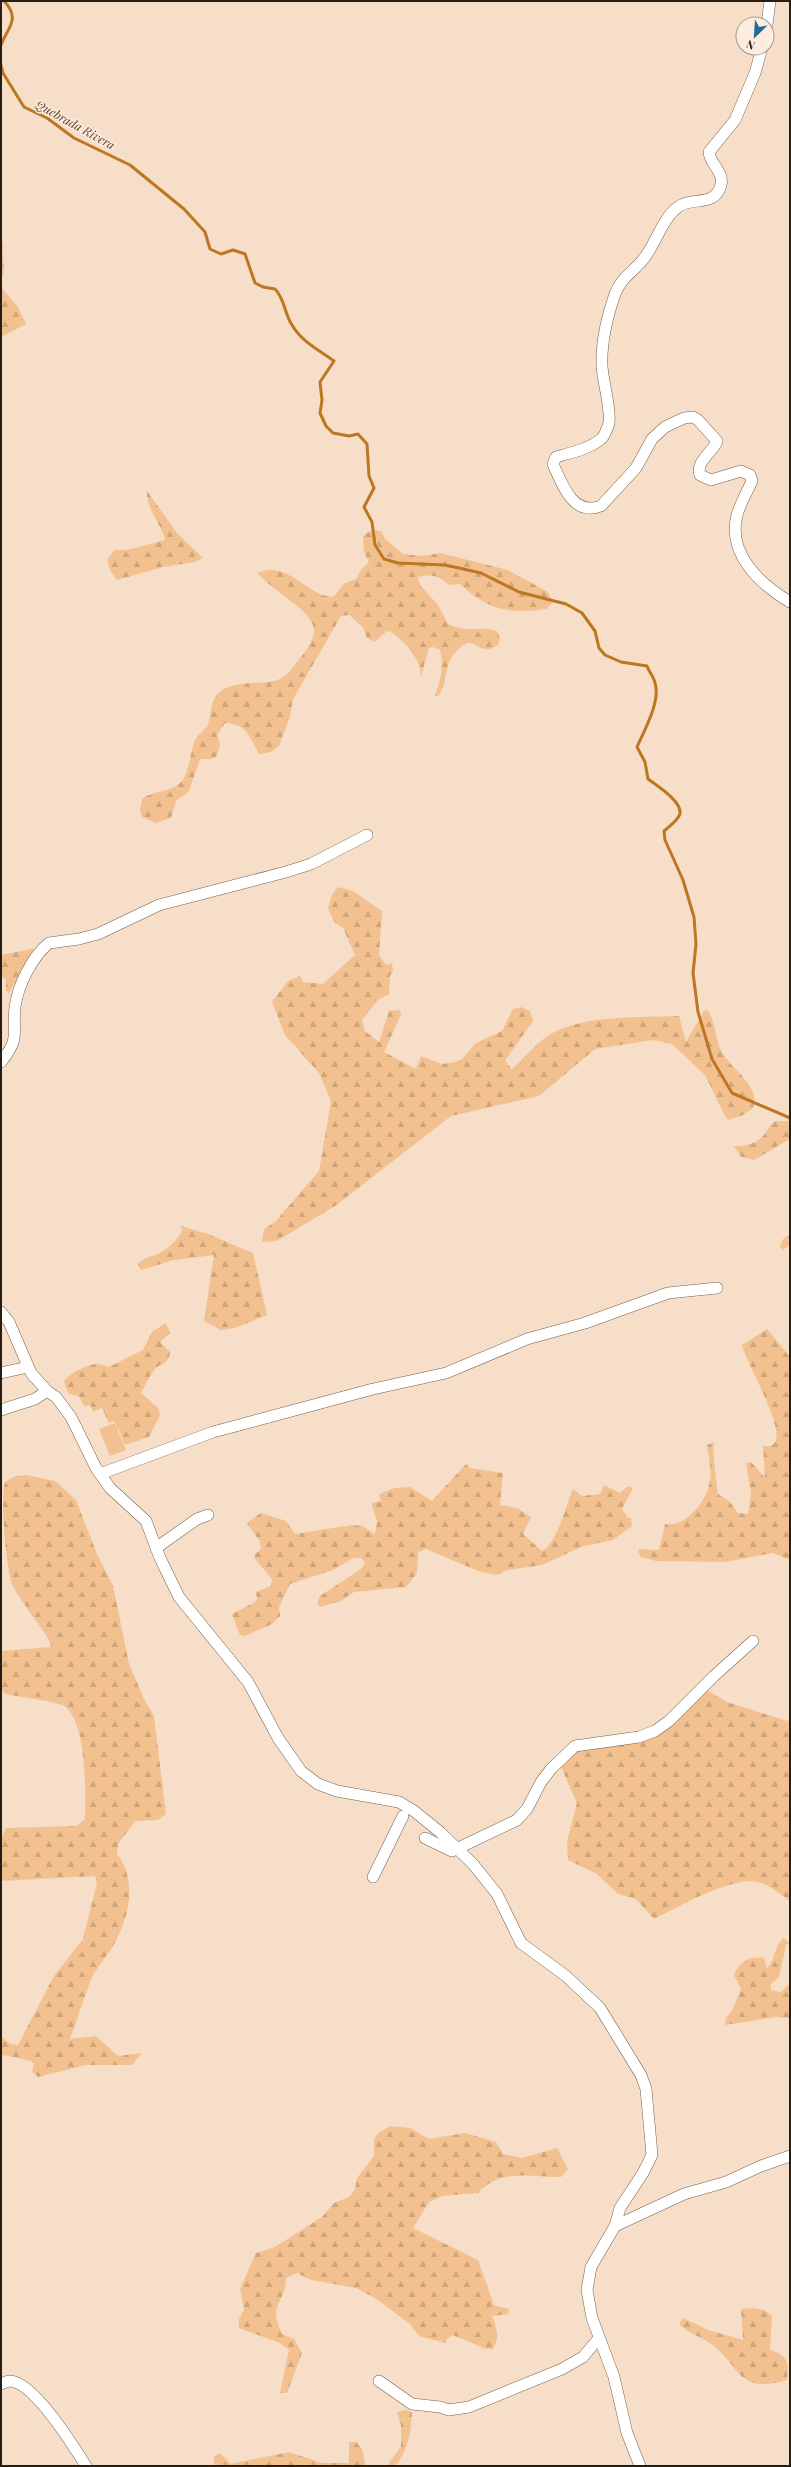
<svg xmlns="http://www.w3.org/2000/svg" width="791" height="2467" font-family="'Playfair Display',serif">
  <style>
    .forest { fill: url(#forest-firs) }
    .pitch { fill: #f3c08f }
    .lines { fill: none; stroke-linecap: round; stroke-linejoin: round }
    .stream { stroke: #bd7622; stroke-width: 3 }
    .minor-casing { stroke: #745f4c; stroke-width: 12 }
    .minor { stroke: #fff; stroke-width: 11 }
    .labels { text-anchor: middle; stroke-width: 3; stroke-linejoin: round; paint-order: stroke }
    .water-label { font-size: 12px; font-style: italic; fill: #624323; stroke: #fcede0 }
  </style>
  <defs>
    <pattern id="forest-firs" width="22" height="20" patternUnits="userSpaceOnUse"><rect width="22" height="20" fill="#f3c08f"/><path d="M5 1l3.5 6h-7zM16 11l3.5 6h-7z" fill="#d0a57a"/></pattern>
  </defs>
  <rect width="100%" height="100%" fill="#f7dec8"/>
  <g class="forest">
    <path d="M1,218L4,272L1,279Z"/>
    <path d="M1,283L3,290L18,307L26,324L1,337Z"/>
    <path d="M147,491L177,533L203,558L195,562L163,567L117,580L110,570L107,560L114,550H127L165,540C161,522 146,510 147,491Z"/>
    <path d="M375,530L382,532L385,539L403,554L422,556L440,553L508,570L548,592L553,602L546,609C509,614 488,610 460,584L449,585C438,575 432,574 418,577L420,585L438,605L448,624C467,634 482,625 497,631L500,638L498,645C483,654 483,647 468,642C440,658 451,677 438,697L435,695C441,680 444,666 440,650L433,647L429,648L421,677C421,657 404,642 390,631L386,632L374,642L367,638L363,627L349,615L341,616L293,699L290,717L279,746L271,752L259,754C249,736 247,724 225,723L217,735L220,745L217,756L211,759H200L189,791L176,801L171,818L156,823L142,817L140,810L142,799C156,789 171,793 182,781C190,771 190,752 195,740C198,734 206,730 208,724C212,712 210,699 221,691C239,679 263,686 280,679C289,675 295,664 301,657C307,650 314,639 314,630C315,612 269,589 258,573C281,562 299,583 318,593C322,596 328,596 333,597L345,583L356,579L361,570L369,562L364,552L363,537L368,532Z"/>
    <path d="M338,887L353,891L382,911L379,955L386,965L392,963L393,971L390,976L389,994L378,1000L362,1020L365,1031L379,1042L389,1011L400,1010L401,1015L384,1052L416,1069L421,1056L442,1064L455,1062L462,1059L476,1043L502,1031L513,1009L521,1007L530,1011L533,1021L507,1058L505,1061L512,1069C523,1059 534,1046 546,1037C580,1014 639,1018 679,1016L686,1042L704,1011L708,1010C715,1022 715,1036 720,1048C727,1068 762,1084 753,1108L743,1115L729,1120L726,1118L705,1075L672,1044L653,1040L595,1049L539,1096L451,1116L335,1206L277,1241L262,1242L264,1229L275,1222L319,1171L331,1101L319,1073L285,1035L272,1002L288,981L300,976L303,982L323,984L355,955L343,928L334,922L328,908L332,895Z"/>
    <path d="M31,949H34L9,993L6,991V979L1,976V955Z"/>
    <path d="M776,1121H790V1139L754,1160L741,1157L734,1146C745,1146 756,1144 764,1135C769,1130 768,1125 776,1121Z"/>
    <path d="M181,1226L208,1234L253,1253L267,1315L235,1328L221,1330L204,1321L214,1255L174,1260L141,1270L138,1264C144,1257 150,1257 158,1254C168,1249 176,1241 182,1232Z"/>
    <path d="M790,1235V1245L783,1250L780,1247L783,1239Z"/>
    <path d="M166,1323L170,1333L160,1342L170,1352C169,1365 161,1362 154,1370C149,1377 145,1386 141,1393L158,1408L160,1415L149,1437L125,1445L115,1421L109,1423L102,1408L93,1412L90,1405L84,1406L79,1396L69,1394L64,1382C67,1374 87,1365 95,1364C99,1363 105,1366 109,1367L143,1350L152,1332Z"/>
    <path d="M767,1329L790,1357V1560L773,1553L725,1562L656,1561L641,1557L638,1552L639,1549L659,1550L665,1524C687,1528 708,1499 710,1480C712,1469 708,1456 707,1445L714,1442C712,1448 717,1485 718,1494L730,1502L738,1513L748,1514L751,1493L746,1463L751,1462L765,1478L763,1446C765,1446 770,1447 772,1445C791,1437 745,1361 742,1345Z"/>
    <path d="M466,1464L470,1468L503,1473L500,1505L517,1508L531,1517L523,1534L542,1551C557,1544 566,1505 573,1489L582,1496L600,1494L604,1485L620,1493L628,1486L633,1488L622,1509L628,1518H631L632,1526L613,1540L581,1547L542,1565L508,1570L496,1575L478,1571L426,1549L418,1552L417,1573L406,1587L354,1592L341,1601L320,1607L317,1603L320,1596L361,1569L365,1563L361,1558H353L333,1570L290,1584L279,1607L280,1616L272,1624L245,1636L240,1635L232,1614L255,1602L257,1599L256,1592L271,1586L272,1579L255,1559L254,1555L261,1549L260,1542L247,1523L261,1513L286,1521L295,1534L352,1525L362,1526L375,1534L377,1521L371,1503L381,1501L379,1494L394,1488L410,1487L432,1501Z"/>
    <path d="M27,1475L55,1481L76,1500L97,1554L113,1586L129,1664L144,1699L154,1716L166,1814L158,1820L135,1821L118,1844L117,1854C138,1882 129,1918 113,1946C106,1958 95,1969 90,1982C83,2001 77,2020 70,2039L96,2036L118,2056L142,2053L132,2065H86L38,2077L32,2071L34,2064L31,2061L4,2055L1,2058V2037L11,2044L18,2045L54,1976L83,1939L97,1883L95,1876L1,1881V1839L6,1828L77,1826L85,1819C86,1796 87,1720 64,1706C55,1701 19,1697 6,1694L1,1689V1651L51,1647L49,1640C38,1622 23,1605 13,1586C6,1573 0,1495 5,1483C11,1476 18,1476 27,1475Z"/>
    <path d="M702,1687L727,1702L787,1721L790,1718V1901C780,1894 770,1885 758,1882C732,1876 678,1907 654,1919L636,1899L618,1894L597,1874L568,1860L567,1842L577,1803L562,1769L555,1762L574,1743L648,1732Z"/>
    <path d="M783,1938L790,1943L786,1945L779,1977L771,1984V1990L781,1992L790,1983V2018L776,2017L725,2025L726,2017L732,2011L741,1989L734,1975C740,1960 749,1956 764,1958L767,1968C776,1959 773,1949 783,1938Z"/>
    <path d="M390,2126L410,2128L429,2139L465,2133L496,2142L503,2154L522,2158L557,2148L568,2169L561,2177C531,2177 500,2168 478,2193L442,2196L429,2202L413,2228L478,2260L494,2305L509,2309L508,2314L492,2316C497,2329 500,2337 493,2349H486L453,2335L447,2339L445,2343L419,2336L410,2324L375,2298L356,2288L311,2280L297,2273L286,2278C286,2305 267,2301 282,2334L294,2339L302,2353L287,2393H280L289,2350L280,2343L239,2328V2319L244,2309L240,2289L256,2253L275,2247L322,2217L334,2203L349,2197L355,2189L357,2178L374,2156V2140L378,2133Z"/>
    <path d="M752,2308L764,2310L772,2316L770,2349C788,2358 789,2359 787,2380C738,2394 743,2370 713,2345C702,2337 689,2334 679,2324L683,2318L708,2330L743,2340L741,2309Z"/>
    <path d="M406,2410L412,2412C411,2432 408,2451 395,2466H387L401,2446V2425L397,2412Z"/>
    <path d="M349,2442H356L362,2449L366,2466H215L213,2458L220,2453L231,2464L289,2452L322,2463H349Z"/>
  </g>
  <path class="pitch" d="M115,1423L126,1450L110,1456L99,1429Z"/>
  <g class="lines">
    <g class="stream">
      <path d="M1,45C8,27 21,19 4,1"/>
      <path d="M1,65L3,73L24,107L47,118L74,138L130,165L184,209L205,232L210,249L221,254L233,250L245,254L255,283L263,287L275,289C285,299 284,313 292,325C301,341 319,350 334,361L320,382L322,400L320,413L326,426L333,433L349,436L358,434L367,444L369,476L374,488L364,507L372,522L375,545L384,559L398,563L445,565L481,573L519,592L566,604L582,613L595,631L599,648L605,655L621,662L647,666C649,672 654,677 655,683C661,701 644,731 637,747L645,762L648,779C657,786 682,801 680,814C678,820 669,827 664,831L665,840L683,880L694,917L696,944L693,973L698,1012L712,1059L732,1093L790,1118"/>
    </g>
    <g class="minor-casing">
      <g id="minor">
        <path d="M767,24L770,1"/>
        <path d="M762,48L755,73L735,120L709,152C710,165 724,171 721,185C715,208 692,196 678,207C662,219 657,241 645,257C635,271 621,277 615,294C607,317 601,342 602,366C603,383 611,407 609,423C608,427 604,437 601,439C589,449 570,453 556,457L553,464C562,484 573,517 601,506L636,468L652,439L665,427L684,418L693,417L698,420L717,441C713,452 695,462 700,475L711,480L741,471L750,475L752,481C747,492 740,504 737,515C727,554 760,584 790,602"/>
        <path d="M1,1062C21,1037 12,1034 15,1007C18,985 32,957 49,943L79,939L98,934L159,905L286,872L311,864L367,835"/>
        <path d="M1,1312L9,1322L31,1373L47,1391L56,1397L71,1417L96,1468L110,1488L146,1521L160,1558L179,1597L248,1682L278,1738L301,1771L318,1784L337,1791L399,1802L414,1811L440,1832L473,1864L497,1894L521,1943L566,1976L600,2008L641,2075L646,2089L652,2155L643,2173L620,2208L615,2226L591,2267L587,2290L592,2318L614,2377L627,2433L640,2466"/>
        <path d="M1,1373L28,1367"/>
        <path d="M1,1410L35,1399L47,1391"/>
        <path d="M100,1474L213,1432L373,1389L446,1373L527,1339L585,1323L668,1293L717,1288"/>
        <path d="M156,1548L197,1519L208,1515"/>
        <path d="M425,1838L452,1851L517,1820L527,1809L541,1782L551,1769L575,1746L639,1737L655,1731L669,1721L714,1676L753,1641"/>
        <path d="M373,1877L403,1816"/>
        <path d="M615,2226L684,2194L726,2182L761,2166L790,2156"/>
        <path d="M379,2381L412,2404L440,2407L449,2410L469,2407L562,2369L583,2357L599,2338"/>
        <path d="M1,2384C4,2383 7,2381 10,2381C34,2382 74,2447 86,2466"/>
      </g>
    </g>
    <use href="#minor" class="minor"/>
  </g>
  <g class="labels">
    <g class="water-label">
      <text transform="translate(75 125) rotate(29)" y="4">Quebrada Rivera</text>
    </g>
  </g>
  <rect width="791" height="2467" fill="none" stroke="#261d15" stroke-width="4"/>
  <g transform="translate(755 36) rotate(205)"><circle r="19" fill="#fcede0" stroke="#a69a8f"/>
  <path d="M0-3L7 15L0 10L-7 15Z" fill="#236a9e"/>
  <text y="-6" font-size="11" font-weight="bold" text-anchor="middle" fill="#261d15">N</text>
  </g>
</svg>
